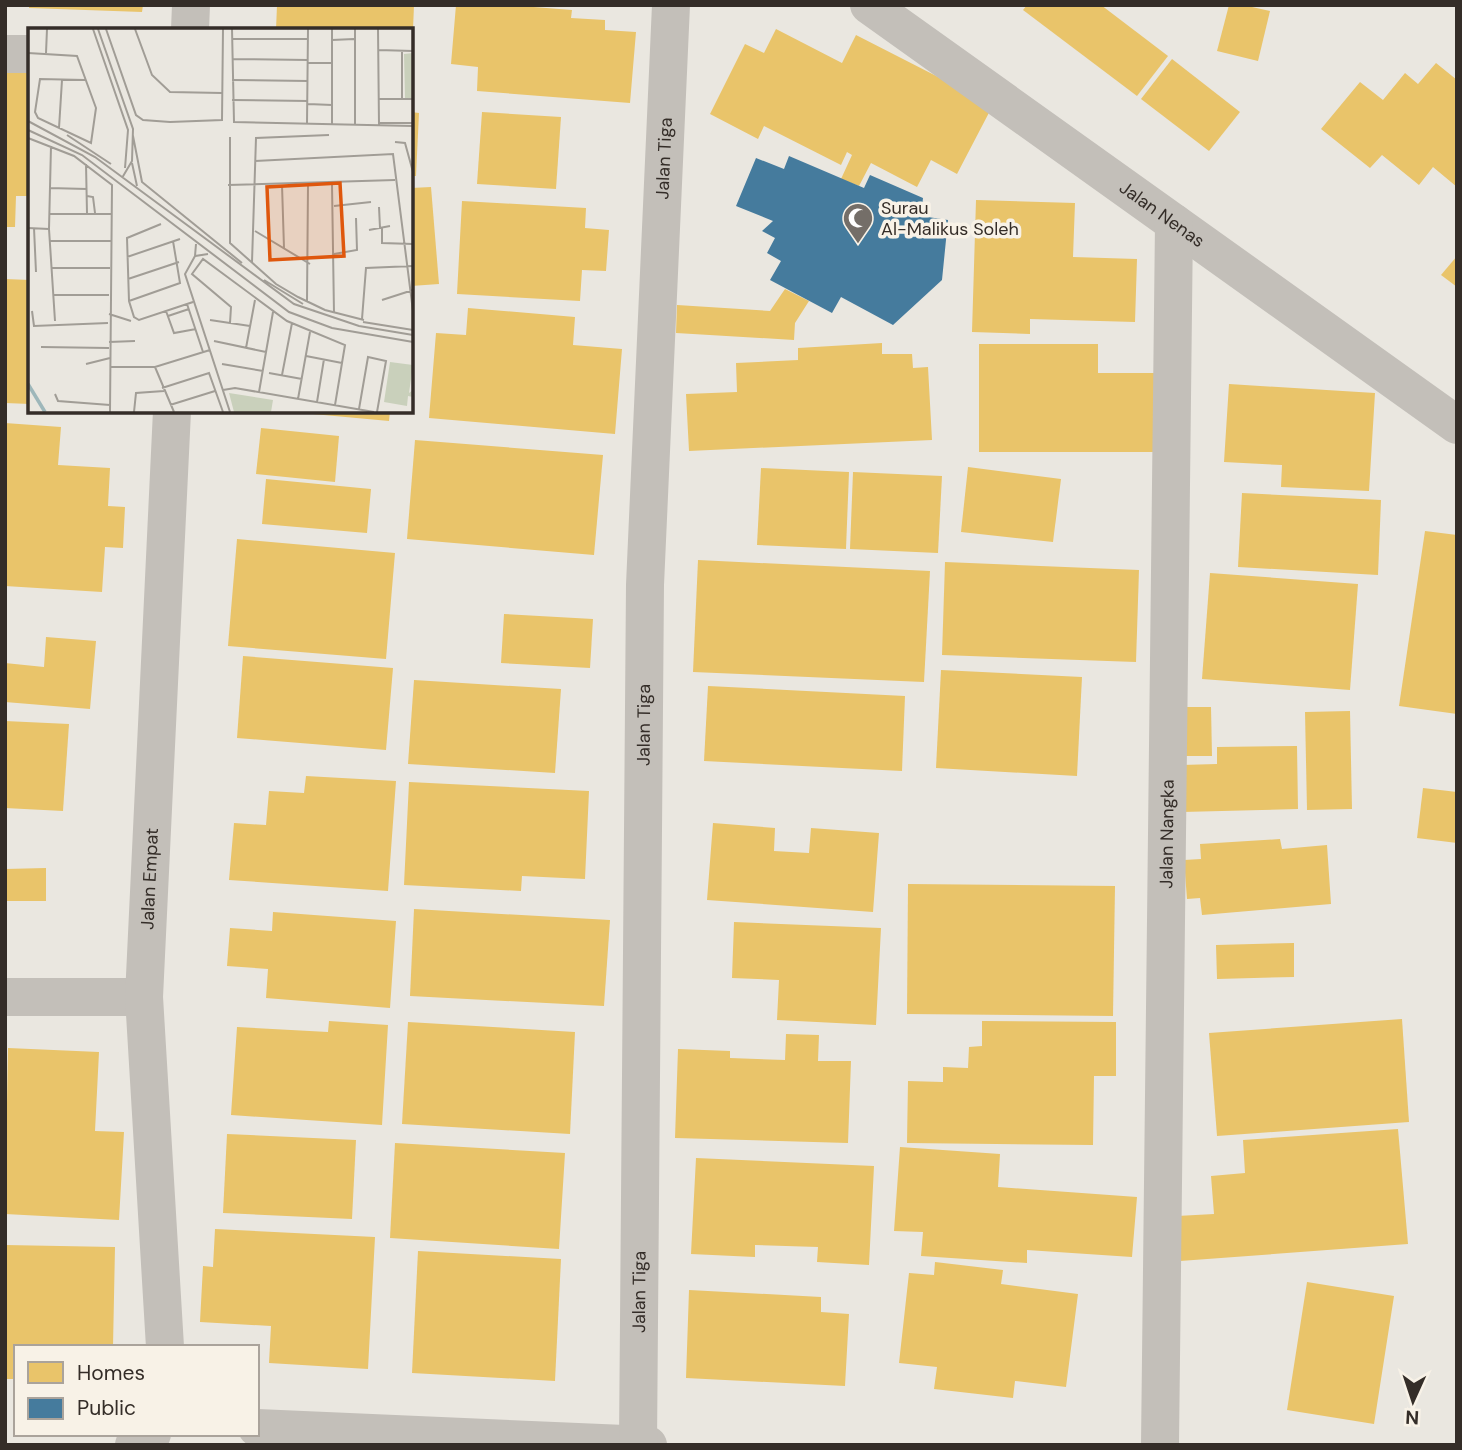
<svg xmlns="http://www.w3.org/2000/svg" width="1462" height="1450" font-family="'DM Sans',sans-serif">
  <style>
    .homes { fill: #e9c46a }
    .public { fill: #457b9d }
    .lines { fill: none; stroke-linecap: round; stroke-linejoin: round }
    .street { stroke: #c3bfb9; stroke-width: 38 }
    .labels { text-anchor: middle; stroke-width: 7; stroke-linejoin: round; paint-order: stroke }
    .street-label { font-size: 18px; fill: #342d28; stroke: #f8f2e7 }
    .poi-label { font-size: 18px; fill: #342d28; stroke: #f8f2e7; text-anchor: start }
    .inset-river { fill: none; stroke: #9eb7ba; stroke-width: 3.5 }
    .inset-road { fill: none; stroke: #a19d96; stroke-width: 2 }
    .view { fill: #df570d; fill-opacity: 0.15; stroke: #df570d; stroke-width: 3.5 }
    .inset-edge { fill: none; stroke: #342d28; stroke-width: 3.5 }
  </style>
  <rect width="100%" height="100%" fill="#eae7e0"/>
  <g class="homes">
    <path d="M29,5H143L142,12L29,8Z"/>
    <path d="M277,5H414L413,30H276Z"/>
    <path d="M456,5H507L572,10L571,18L605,20V30L636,32L630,103L477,91L478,67L451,64Z"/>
    <path d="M1027,5H1101L1168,56L1137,96L1023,10Z"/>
    <path d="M1229,5H1243L1270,11L1258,61L1217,51Z"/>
    <path d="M776,29L842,63L856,35L993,105L957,174L931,160L917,187L871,163L859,186L841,179L852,155L847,152L841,165L764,126L758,139L710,114L745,44L764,53Z"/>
    <path d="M1172,59L1240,112L1209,151L1141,99Z"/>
    <path d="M1436,63L1457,80V187L1433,167L1419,185L1382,155L1370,168L1321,129L1360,82L1383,100L1405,73L1418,84Z"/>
    <path d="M5,72L30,73V196H16L15,227H5Z"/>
    <path d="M411,112L419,113L416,176H411Z"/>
    <path d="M482,112L561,117L556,189L477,184Z"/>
    <path d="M431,187L439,284L411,286V188Z"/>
    <path d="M976,200L1075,203L1073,257L1137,259L1135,322L1030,319V334L972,332Z"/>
    <path d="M462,201L586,208L585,228L609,230L606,271L582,270L580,301L457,294Z"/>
    <path d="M1457,256V287L1441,275Z"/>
    <path d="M5,279L30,280V404L5,403Z"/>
    <path d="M785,289L809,301L795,323L794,340L676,333L677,305L770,311Z"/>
    <path d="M468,308L575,317L573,345L622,349L615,434L429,418L436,333L466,335Z"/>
    <path d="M882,343V354H912L913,368L928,367L932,440L689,451L686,394L737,392L736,363L798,360V348Z"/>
    <path d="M979,344H1098V373H1158V452H979Z"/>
    <path d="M1229,384L1375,393L1369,491L1281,487L1282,465L1224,462Z"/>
    <path d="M302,411H390L389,421L302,413Z"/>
    <path d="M5,423L61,427L58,465L110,468L108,506L125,507L123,548L105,547L102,592L5,586Z"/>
    <path d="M261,428L339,436L335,482L256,474Z"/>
    <path d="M415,440L603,455L594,555L407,539Z"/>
    <path d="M968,467L1061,479L1053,542L961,532Z"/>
    <path d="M761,468L849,472L846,549L757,545Z"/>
    <path d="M853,472L942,476L938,553L850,549Z"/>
    <path d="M266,479L371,489L367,533L262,524Z"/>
    <path d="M1242,493L1381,500L1378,575L1238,567Z"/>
    <path d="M1425,531L1457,535V714L1399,706Z"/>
    <path d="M237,539L395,553L386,659L228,646Z"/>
    <path d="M698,560L930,571L924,682L693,672Z"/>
    <path d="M945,562L1139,570L1136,662L942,655Z"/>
    <path d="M1210,573L1358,584L1350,690L1202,679Z"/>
    <path d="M504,614L593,619L590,668L501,663Z"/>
    <path d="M46,637L96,641L90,709L5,702V663L44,667Z"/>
    <path d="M243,656L393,668L386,750L237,738Z"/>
    <path d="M941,670L1082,677L1077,776L936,768Z"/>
    <path d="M414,680L561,689L555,773L408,764Z"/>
    <path d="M708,686L905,696L902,771L704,761Z"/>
    <path d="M1175,707H1211L1212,756H1175Z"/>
    <path d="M1350,711L1352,809L1307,810L1305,712Z"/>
    <path d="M5,721L69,724L63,811L5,808Z"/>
    <path d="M1297,746L1298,809L1182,812L1181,765L1217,764V747Z"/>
    <path d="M306,776L396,781L388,891L229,880L234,823L266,825L269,791L304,793Z"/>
    <path d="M409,782L589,791L585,879L522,876L521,891L404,885Z"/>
    <path d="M1423,788L1457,792V843L1417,838Z"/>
    <path d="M713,823L775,828L774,851L809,853L811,828L879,833L873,912L707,900Z"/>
    <path d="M1280,839L1282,849L1327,845L1331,904L1202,915L1200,898L1187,899L1184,860L1201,859L1200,844Z"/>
    <path d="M46,868V901H5V869Z"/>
    <path d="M908,884L1115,886L1113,1016L907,1014Z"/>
    <path d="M414,909L610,920L604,1006L410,996Z"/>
    <path d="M273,912L396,921L390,1008L266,998L268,969L227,966L230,928L272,931Z"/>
    <path d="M734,922L881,928L876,1025L777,1020L779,980L732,978Z"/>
    <path d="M1294,943V977L1217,979L1216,945Z"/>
    <path d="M1402,1019L1409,1122L1217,1136L1209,1033Z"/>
    <path d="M329,1021L388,1025L382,1125L231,1115L237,1027L328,1032Z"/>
    <path d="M982,1021L1116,1022V1076H1094L1093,1145L907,1143L908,1081L943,1082V1067L968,1068L969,1047L982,1046Z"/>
    <path d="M408,1022L575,1032L570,1134L402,1124Z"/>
    <path d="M786,1034L819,1035L818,1061H851L848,1143L675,1138L678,1049L730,1051V1058L785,1060Z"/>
    <path d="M8,1048L99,1052L95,1131L124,1132L119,1220L5,1214Z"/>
    <path d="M1398,1129L1408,1244L1180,1261L1177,1216L1214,1214L1211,1176L1245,1173L1243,1140Z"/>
    <path d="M227,1134L356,1140L352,1219L223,1213Z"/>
    <path d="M395,1143L565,1153L559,1249L390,1238Z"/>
    <path d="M900,1147L1000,1154L998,1187L1137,1197L1132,1257L1027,1250V1263L921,1256L923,1232L894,1231Z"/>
    <path d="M696,1158L874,1166L869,1265L817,1262L818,1247L755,1245V1257L691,1254Z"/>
    <path d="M215,1229L375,1237L368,1369L269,1363L271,1326L200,1322L203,1266L213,1267Z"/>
    <path d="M5,1245L115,1247L113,1347H16V1379H5Z"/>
    <path d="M418,1251L561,1259L555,1381L412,1373Z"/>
    <path d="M935,1262L1003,1270L1001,1284L1078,1294L1066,1387L1015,1381L1013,1398L934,1389L937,1367L899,1363L909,1273L934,1275Z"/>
    <path d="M1307,1282L1394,1296L1374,1424L1287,1410Z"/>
    <path d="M689,1290L821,1297V1312L849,1314L845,1386L686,1378Z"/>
  </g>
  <path class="public" d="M789,156L864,188L870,175L923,198L921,216L948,220L942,280L893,325L841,297L832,313L770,280L781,261L767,253L775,238L762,231L773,221L736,206L756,158L784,169Z"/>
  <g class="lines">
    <g class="street">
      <path id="s1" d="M869,5L1457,425"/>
      <path d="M190,30L191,5"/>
      <path d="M5,54H30"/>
      <path d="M5,997H144"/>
      <path id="s2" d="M165,1347L144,997L172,411"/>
      <path d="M257,1428L648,1445"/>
      <path id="s3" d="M638,1444L645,585L671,5"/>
      <path d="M134,1445L152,1434"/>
      <path id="s4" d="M1160,1445L1174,223"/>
    </g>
  </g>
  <defs>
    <g id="mosque-pin" transform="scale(1.575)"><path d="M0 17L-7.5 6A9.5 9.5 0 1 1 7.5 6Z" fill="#746e68" stroke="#f8f2e7"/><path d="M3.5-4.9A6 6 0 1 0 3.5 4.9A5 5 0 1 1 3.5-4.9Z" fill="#fff"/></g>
  </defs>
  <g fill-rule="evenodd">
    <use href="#mosque-pin" x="858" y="218"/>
  </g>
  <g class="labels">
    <g class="street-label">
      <text dy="6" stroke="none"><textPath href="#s3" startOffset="1286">Jalan Tiga</textPath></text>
      <text dy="6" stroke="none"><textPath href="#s1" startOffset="360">Jalan Nenas</textPath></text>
      <text dy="6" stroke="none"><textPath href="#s3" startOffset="719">Jalan Tiga</textPath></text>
      <text dy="6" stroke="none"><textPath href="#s4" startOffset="611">Jalan Nangka</textPath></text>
      <text dy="6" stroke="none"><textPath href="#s2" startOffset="469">Jalan Empat</textPath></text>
      <text dy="6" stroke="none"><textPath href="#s3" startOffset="152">Jalan Tiga</textPath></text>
    </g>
    <g class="poi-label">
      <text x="881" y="214">Surau<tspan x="881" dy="21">Al-Malikus Soleh</tspan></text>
    </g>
  </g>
  <g transform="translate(28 28)">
    <rect width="385" height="385" fill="#eae7e0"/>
    <path d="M385,25V70H377L376,26ZM362,334L385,337L381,365L385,362V369L380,368L379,378L356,374ZM201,365L245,372L243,384H206Z" fill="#c9d0bb"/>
    <path class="inset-river" d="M0,356L17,384"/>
    <path class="inset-road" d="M65,1L100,102L97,140M70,1L105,101L104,133L94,150M78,1L108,87L115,92L142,94L194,92L195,1M107,1L124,47L142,64L194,65M204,1L206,94L385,98M304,1V98M327,1V98M350,1L351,97M204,11H280M304,12L326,11M350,22L385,23M0,25L49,28L68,80L63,115L10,90L7,84L12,51L57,52M18,25L19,1M204,31L280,32M280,35H304M204,52L280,53M350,71H385M374,71V23M204,72L280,73M280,76L304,77M0,93L67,129L266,276L331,298L385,307M279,95L280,1M351,95H385M31,100L34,52M0,102L54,127L261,284L304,300L385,314M39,107L83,136M105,108L114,154L214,235M202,109V215L248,256L270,269L297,282L336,292M0,110L46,128L84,157L82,384M367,114L377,115L385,144M23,118L21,201L27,293M227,133L365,126L385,283M104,135L109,158M58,136L59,185M200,157L367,152M254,157L256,220M304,157L306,285M21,160L59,161M59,168L65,169L67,185M306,178L343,174M351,179L352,200M21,186H84M133,196L99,210L101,273L106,289L111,292L165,274M0,200L21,201M6,200L8,244M354,200V215L385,216M341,202L362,198M227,203L282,236M22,213H83M168,216L167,228L180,226M306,226L329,222L328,190M167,228L157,246L202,384M99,229L152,211M224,234L228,110L301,107M23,240H82M100,251L151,234M236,252L275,276M25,267H81M354,272L385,262M101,273L152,255L145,213M279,273L280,157M159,276L175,324M4,283L6,298L80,295M138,283L146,305L168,301M81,286L103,293M140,288L161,281M334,291L338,240L385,238M182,292L222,298M335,294L385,302M202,295L203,279L164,246L175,231L259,293L317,317L307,377M186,313L238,324M81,314L107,313M13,319L81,320M218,320L227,272M278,328L314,335M58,336L82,330M194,336L235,343M82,339H127L182,322M127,339L146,384M241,345L274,351M254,347L264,295M134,360L181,345L195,384M195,362L207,360L346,384M231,364L245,284M27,366L30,373L82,377M270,371L282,304M289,374L296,331M142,377L187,363M331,381L340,329L358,333L349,384M106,384L108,365L136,363"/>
    <path class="view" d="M312,155L316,228L242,232L239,159Z"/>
    <rect width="385" height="385" class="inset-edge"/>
  </g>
  <rect width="1462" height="1450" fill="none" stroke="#342d28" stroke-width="14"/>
  <rect x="14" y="1345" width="245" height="91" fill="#f8f2e7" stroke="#aaa39b" stroke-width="2"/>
  <rect x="28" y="1362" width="35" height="21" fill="#e9c46a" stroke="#aaa39b" stroke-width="2"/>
  <text x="77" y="1380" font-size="21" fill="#342d28">Homes</text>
  <rect x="28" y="1398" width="35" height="21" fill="#457b9d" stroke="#aaa39b" stroke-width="2"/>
  <text x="77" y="1415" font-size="21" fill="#342d28">Public</text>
  <g transform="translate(1413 1401) rotate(183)" stroke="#f8f2e7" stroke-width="5" paint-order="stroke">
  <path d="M0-5L12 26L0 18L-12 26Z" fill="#342d28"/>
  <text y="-10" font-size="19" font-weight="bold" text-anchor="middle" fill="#342d28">N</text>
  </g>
</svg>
